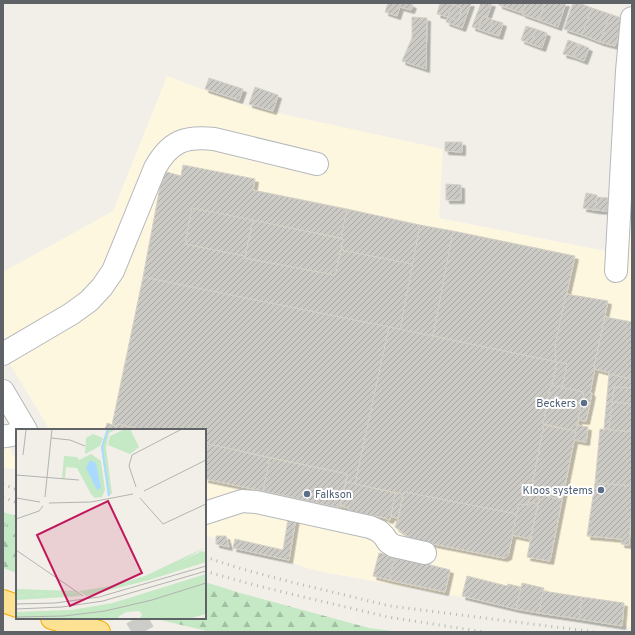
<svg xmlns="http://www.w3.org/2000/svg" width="635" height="635" font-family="Overpass,sans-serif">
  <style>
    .commercial { fill: #fef7e0 }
    .grass { fill: url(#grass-tufts) }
    .forest { fill: url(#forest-firs) }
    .building { fill: url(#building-hatch); stroke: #d6d1c6; filter: url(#shadow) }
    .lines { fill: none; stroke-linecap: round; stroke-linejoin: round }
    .minor-tunnel { stroke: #ccccc8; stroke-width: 22; stroke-dasharray: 22 11; stroke-linecap: butt }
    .minor-casing { stroke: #b5b8bc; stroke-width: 24 }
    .highway-casing { stroke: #f9ab00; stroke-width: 24 }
    .minor { stroke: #fff; stroke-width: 22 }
    .highway { stroke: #fde293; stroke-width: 22 }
    .rail { stroke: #b6b7b8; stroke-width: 3; stroke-dasharray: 1 5; stroke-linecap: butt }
    .service-dot { fill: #5c6f8a; stroke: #fff; stroke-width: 1.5 }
    .labels { text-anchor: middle; stroke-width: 4; stroke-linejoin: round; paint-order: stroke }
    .service-label { font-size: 11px; fill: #4e5e75; stroke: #fff; text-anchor: end }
    .inset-river { fill: none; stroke: #aadaff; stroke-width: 2 }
    .inset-road { fill: none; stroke: #b3b3b1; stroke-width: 1 }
    .view { fill: #c2185b; fill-opacity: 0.15; stroke: #c2185b; stroke-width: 2 }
    .inset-edge { fill: none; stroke: #5f6368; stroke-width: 2 }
  </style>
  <defs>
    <pattern id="grass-tufts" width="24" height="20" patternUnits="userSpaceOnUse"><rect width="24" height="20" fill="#c5e8c5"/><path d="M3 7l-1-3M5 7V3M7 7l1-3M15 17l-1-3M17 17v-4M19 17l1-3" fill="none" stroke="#a3c0a4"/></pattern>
    <pattern id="forest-firs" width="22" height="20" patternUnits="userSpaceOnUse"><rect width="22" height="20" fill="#c5e8c5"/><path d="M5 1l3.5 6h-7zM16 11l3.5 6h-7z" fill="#a3c0a4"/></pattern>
    <pattern id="building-hatch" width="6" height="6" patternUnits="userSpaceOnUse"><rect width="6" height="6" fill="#cccac5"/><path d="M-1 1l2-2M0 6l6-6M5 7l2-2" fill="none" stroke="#a9a8a4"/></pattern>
    <filter id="shadow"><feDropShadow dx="3.5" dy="3.5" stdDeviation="0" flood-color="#0004"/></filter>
  </defs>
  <rect width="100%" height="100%" fill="#f1efe8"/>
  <g class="commercial">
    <path d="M632,64V627L622,626L317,571L205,535V430H50L3,353V272L113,211L167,76L250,107L443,149L439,218L621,254Z"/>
    <path d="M3,437L17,462V469L3,468Z"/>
  </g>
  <path class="grass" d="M3,512L17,516V535L3,528Z"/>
  <g class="forest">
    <path d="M3,528L17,535V573L3,568Z"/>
    <path d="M205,582L240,593L369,628L400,632H211L152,618H205Z"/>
  </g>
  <g class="building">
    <path d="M388,3H408L413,5L411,10L400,7L397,16L385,12Z"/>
    <path d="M440,3H449L452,4L448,17L437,14Z"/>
    <path d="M452,3H471L462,28L446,22L448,17L458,21L462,8L452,4Z"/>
    <path d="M481,3H492L487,17L483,16L478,29L472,27Z"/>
    <path d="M499,3H526L522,13L499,5Z"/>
    <path d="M526,3H545L539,20L522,14Z"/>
    <path d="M545,3H566L558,27L539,20Z"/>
    <path d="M573,3H579L592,8L582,35L564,29Z"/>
    <path d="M452,4L462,8L458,21L448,17Z"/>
    <path d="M592,8L610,14L600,42L582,35Z"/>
    <path d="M610,14L624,19L615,46L600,42Z"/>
    <path d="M483,16L493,20L489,33L478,29Z"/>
    <path d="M412,17L427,18L426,69L402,61L412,38Z"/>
    <path d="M493,20L503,23L499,36L489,33Z"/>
    <path d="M526,26L536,29L531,44L521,40Z"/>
    <path d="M536,29L547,33L542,48L531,44Z"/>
    <path d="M568,40L579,44L574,57L563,54Z"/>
    <path d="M579,44L589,48L584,61L574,57Z"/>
    <path d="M209,78L243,89L239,100L205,89Z"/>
    <path d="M255,87L278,95L273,111L249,104Z"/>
    <path d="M445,142H462V152L445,151Z"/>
    <path d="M183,165L255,179L253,190L347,209L341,238L192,208L185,244L245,256V258L335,275L341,250L413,264L400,330L143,277L163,171L181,176Z"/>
    <path d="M446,184L461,185V200H446Z"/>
    <path d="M586,193L597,195L595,210L583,208Z"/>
    <path d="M597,197L609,198L607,211L595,210Z"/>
    <path d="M192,208L253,220L245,256L185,244Z"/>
    <path d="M347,209L420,225L413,264L341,250L343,239L341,238Z"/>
    <path d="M253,220L343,239L335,275L245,258Z"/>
    <path d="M420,225L453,231L433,336L400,330Z"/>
    <path d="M453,231L575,256L555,346L556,362L433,336Z"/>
    <path d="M143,277L389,327L355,484L346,482L347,474L208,444V443L205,442V430H145L117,424L116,426L112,425Z"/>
    <path d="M566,294L608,301L594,367L595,368L590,393H592L590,403L582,401L584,392L562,388L567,364L556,362L555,346Z"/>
    <path d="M605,317L632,322V379L609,374L610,373L595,369V368L594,367Z"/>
    <path d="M389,327L557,362L552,386L551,385L543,424L544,425L528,505L519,504L517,514L404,492L403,494L355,484Z"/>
    <path d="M557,362L567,364L562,388L552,386Z"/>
    <path d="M609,374L632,379V388L614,387L609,430L604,429Z"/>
    <path d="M551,385L584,392L576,431L543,424Z"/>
    <path d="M614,387L632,388V404L612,402Z"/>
    <path d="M582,401L590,403L586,421L578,420Z"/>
    <path d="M612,402L632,404V432L609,430Z"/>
    <path d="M107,423L116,426V430H105Z"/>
    <path d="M117,424L145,430H116Z"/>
    <path d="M544,425L576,431L562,500L540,495V493L531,492Z"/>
    <path d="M577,425L588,427L586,442L574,440Z"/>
    <path d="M600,429L632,432V486L595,483Z"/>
    <path d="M205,442L208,443L205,459Z"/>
    <path d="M208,444L270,458L263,491L205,479V459Z"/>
    <path d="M270,458L347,474L340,508L263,491Z"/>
    <path d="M346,482L395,493L390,520L386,519V518L348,511L349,508L341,506Z"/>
    <path d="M595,483L632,486V505L629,545L621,544L622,539L587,536Z"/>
    <path d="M404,492L517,514L508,556L504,558L413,540L395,527L397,521H398Z"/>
    <path d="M531,492L540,493L538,504L528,502Z"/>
    <path d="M395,493L403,494L398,518L391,517Z"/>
    <path d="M540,495L562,500L550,561L527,557Z"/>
    <path d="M528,502L538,504L530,539L512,535L519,504L528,505Z"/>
    <path d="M296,517L289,560L233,548L235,539L283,550L288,519Z"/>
    <path d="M216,536H226L229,547L216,544Z"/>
    <path d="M379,553L395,556L389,580L373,576Z"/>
    <path d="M395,556L450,570L445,592L389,580Z"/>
    <path d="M467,576L507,586L508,584L521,587L516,609L462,596Z"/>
    <path d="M522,583L544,588L539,613L516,609Z"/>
    <path d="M543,591L582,597L579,619L539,613Z"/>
    <path d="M582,597L624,603L622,626L579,619Z"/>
  </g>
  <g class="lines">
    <path class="minor-tunnel" d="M136,618L144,632"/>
    <g class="minor-casing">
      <g id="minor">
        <path d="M616,271L627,71L632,18"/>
        <path d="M3,354L71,314L89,301L102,287L113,271L155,168C170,141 185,136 214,139L317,164"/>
        <path d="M3,391L26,430"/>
        <path d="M3,436C9,437 12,435 17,433"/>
        <path d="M205,513L242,501L256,502L370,527L379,531L384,536L388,542L394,546L425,553"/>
      </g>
    </g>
    <g class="highway-casing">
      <g id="highway">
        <path d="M3,601L17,606"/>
        <path d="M52,618L99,632"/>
      </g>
    </g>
    <use href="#minor" class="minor"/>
    <use href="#highway" class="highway"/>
    <g class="rail">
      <path d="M3,484L17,490"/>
      <path d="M3,497L17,503"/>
      <path d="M205,557L242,569L291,582L390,606L595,632"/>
      <path d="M205,571L243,582L291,594L388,617L484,632"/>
    </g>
  </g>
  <g class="service-dot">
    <circle cx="584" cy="403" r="4"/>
    <circle cx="601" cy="490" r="4"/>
    <circle cx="307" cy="494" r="4"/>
  </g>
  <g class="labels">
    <g class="service-label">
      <text x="576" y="407">Beckers</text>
      <text x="593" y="494">Kloos systems</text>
      <text x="315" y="498" text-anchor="start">Falkson</text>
    </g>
  </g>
  <g transform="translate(16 429)">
    <rect width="190" height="190" fill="#f1efe8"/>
    <path d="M91,0H101L93,4L90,19L96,65H92L85,18ZM109,0H114L123,18L114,25L92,16L94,7ZM75,25L85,32L89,61L86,68L79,69L75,65L61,39L50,38L49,50L46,49L48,27L61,28L63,31ZM190,118L145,144L131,149L129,147ZM0,160L58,162L60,163L0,167Z" fill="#c5e8c5"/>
    <path d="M186,122L190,124V133L133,151L70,167L63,162L95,157L129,147L131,149ZM190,145V185L172,190H124L126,185L123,182L110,183L102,188L104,190H0V183L55,181L97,174ZM60,163L65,167L0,171V167Z" fill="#c5e8c5"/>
    <path d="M77,5L87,9L84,17L69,25L70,9Z" fill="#c5e8c5"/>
    <path d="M74,31L80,34L85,59L81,61L70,39Z" fill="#aadaff"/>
    <path class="inset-river" d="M92,0L86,18L93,67"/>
    <path class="inset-road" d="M35,9L54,11L69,17M7,26L10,1M0,46L63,51M120,58L113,37L116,26L166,0M128,62L190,31M29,68L36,0M0,69L24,73M124,69L147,95L190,75M33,74L75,73L117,65M0,90L23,82L27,77M0,121L67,167M0,175L39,174L83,168L190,137M0,180L46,178L87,172L190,142M0,188L48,187L89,182L136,171L190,154"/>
    <path class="view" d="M92,72L126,144L54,177L21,106Z"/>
    <rect width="190" height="190" class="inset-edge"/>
  </g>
  <rect width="635" height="635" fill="none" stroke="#5f6368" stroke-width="8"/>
</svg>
